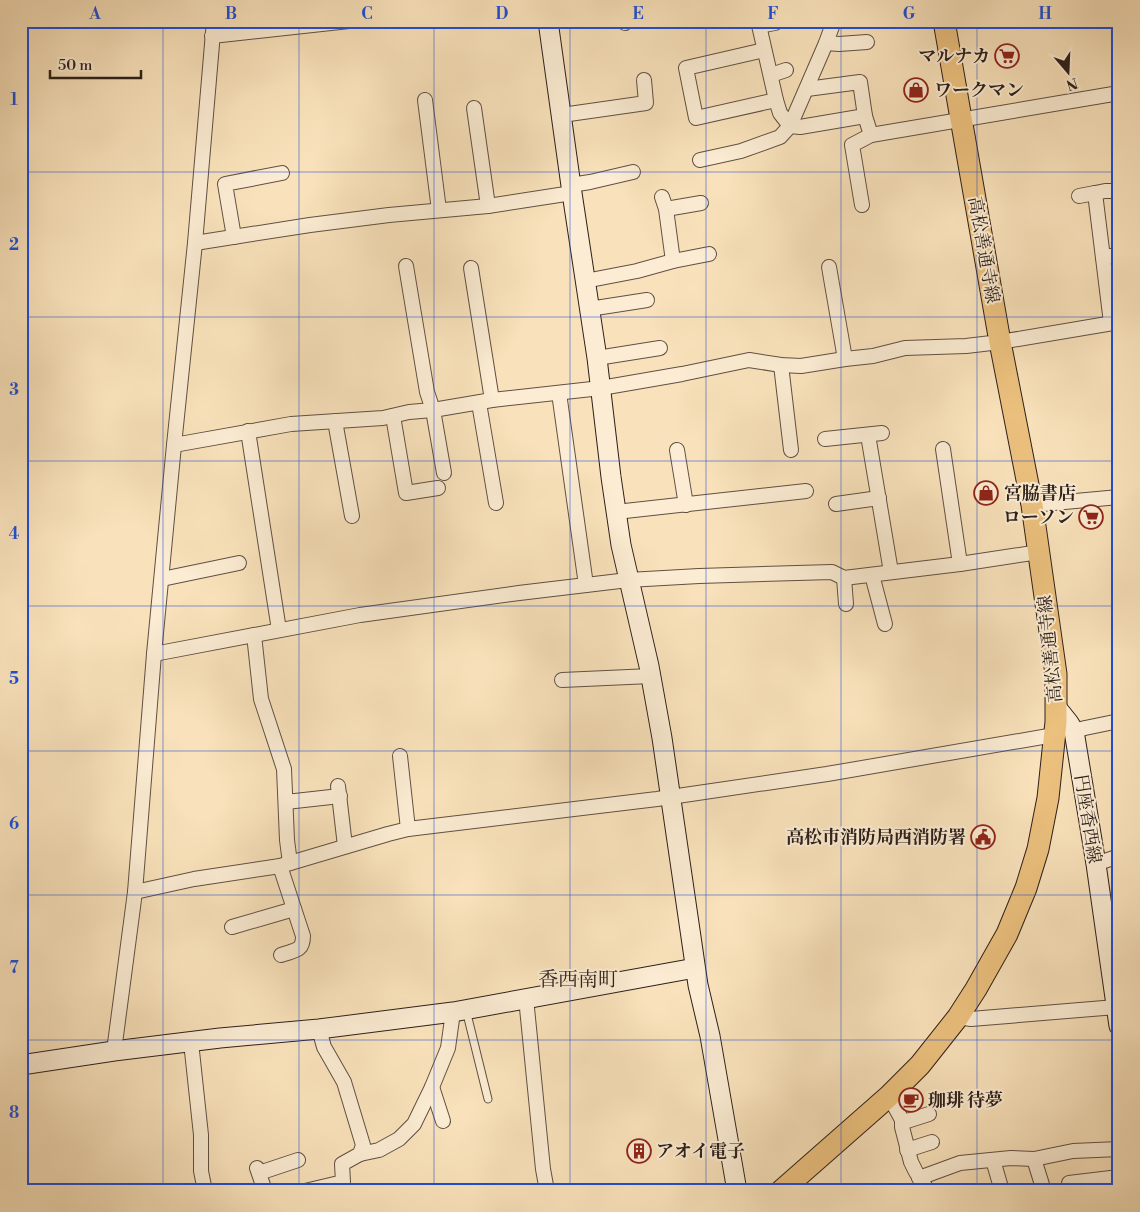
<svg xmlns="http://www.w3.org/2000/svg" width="1140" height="1212" font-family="'Libre Bodoni','Noto Serif JP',serif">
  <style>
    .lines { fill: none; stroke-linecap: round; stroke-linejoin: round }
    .lane-casing { stroke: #605043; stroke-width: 9 }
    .street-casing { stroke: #605043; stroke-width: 16 }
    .secondary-casing { stroke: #2d201b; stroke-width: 21 }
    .primary-casing { stroke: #2d201b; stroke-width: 23 }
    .lane { stroke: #fbecd3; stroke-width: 7 }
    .street { stroke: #fbecd3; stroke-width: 14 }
    .secondary { stroke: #fbecd3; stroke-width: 19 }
    .primary { stroke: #ecc17e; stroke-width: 21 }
    .grid { fill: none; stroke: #1d4ed8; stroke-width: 1; stroke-opacity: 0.55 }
    .labels { text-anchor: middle; stroke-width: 4; stroke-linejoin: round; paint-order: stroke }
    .poi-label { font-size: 18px; font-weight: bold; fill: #2d201b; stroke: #fbecd3; text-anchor: start }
    .street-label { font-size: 18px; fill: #2d201b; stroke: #fbecd3 }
    .quarter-label { font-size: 20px; fill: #2d201b; stroke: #fbecd3 }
    .neatline { fill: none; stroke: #1d4ed8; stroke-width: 2 }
    .grid-label { font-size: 16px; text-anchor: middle; font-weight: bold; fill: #1d4ed8 }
  </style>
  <rect width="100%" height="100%" fill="#f9e2bb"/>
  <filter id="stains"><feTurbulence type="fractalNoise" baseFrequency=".004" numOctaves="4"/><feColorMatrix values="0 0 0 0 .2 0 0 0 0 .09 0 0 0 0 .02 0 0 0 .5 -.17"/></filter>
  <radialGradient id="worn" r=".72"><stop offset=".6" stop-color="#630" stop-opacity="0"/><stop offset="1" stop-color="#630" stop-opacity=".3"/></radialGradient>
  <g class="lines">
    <g class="lane-casing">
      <path id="lane" d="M466,1010L488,1099"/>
    </g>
    <g class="street-casing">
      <g id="street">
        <path d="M624,21L625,23"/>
        <path d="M758,21L776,100L780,113L790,126L826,43L834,21"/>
        <path d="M759,26L775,23"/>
        <path d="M212,36L349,21"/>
        <path d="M826,43L839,44L867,42"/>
        <path d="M764,50L686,68L696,118L776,100"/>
        <path d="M771,75L786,70"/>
        <path d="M807,89L860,82L865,116L871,135"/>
        <path d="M425,100L439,210"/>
        <path d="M474,108L488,206"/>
        <path d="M562,115L646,103L644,80"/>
        <path d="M700,160L741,151L780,137L790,126L800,127L865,116"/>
        <path d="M571,185L590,182L633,172"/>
        <path d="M1079,196L1095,193"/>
        <path d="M662,197L666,209L673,261"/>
        <path d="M862,205L852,145L871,135L1119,93"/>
        <path d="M666,209L701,203"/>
        <path d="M234,237L225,184L282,173"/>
        <path d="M195,243L310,225L389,215L488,206L572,193"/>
        <path d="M1103,257L1119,255"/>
        <path d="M406,266L427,392L433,410L444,473"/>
        <path d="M829,267L845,359"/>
        <path d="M471,268L492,400"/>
        <path d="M585,281L637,271L673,261L709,254"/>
        <path d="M589,309L647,300"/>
        <path d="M1111,323L1095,193L1105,191H1119"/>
        <path d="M597,358L660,348"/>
        <path d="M781,365L791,450"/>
        <path d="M559,393L586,585"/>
        <path d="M479,403L496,503"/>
        <path d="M393,416L406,493L438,488"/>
        <path d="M335,421L352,516"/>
        <path d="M248,431L279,630"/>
        <path d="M868,435L891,572"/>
        <path d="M825,439L882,433"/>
        <path d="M174,445L291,424L383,418L409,412L433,410L492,400L601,388L682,374L749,360L781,365L801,366L845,359L873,356L905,348L966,346L1000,342L1119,322"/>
        <path d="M943,449L960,564"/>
        <path d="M677,450L686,505"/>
        <path d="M836,504L879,498"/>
        <path d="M1032,505L1119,497"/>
        <path d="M616,512L806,491"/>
        <path d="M872,575L885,624"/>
        <path d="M844,578L846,604"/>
        <path d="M162,579L239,563"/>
        <path d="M254,635L261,699L284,769L287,840L290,863"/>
        <path d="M154,654L360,615L519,593L628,580L699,576L832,572L844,578L960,564L1039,552"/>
        <path d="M562,680L651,676"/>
        <path d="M1074,731L1085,728L1119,721"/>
        <path d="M400,756L408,829"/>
        <path d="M338,786L345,846"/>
        <path d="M286,802L340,796"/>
        <path d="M1096,864L1119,856"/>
        <path d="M280,866L303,936C303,952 294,950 281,955"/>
        <path d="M135,892L194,879L280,866L388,834L408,829L657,799L827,774L1054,735"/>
        <path d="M232,927L294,909"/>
        <path d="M526,998L543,1169L547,1191"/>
        <path d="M958,1017L971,1019L1116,1007"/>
        <path d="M191,1042L201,1135V1171L205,1191"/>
        <path d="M114,1051L135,892L154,654L174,445L195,243L214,21"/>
        <path d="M432,1087L443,1121"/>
        <path d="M889,1096L902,1120V1127L911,1162L916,1172L928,1191"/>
        <path d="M902,1120L907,1121L929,1114"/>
        <path d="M907,1150L932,1142"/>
        <path d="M360,1154L379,1150L399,1139L414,1124L432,1087L448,1048L453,1012"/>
        <path d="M1034,1159L1044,1191"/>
        <path d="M993,1160L1002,1191"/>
        <path d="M257,1168L265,1191"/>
        <path d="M259,1173L298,1160"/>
        <path d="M919,1178L960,1163L1011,1158L1034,1159L1073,1151L1119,1149"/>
        <path d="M1069,1183L1119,1177"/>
        <path d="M305,1191L343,1182L342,1164L360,1154L363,1145L344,1082L324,1047L319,1029"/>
      </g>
    </g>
    <g class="secondary-casing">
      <g id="secondary">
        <path d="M548,21L572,193L597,358L611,477L621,545L649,666L662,738L698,985L710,1036L737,1191"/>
        <path d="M1057,708L1069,723L1074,731L1096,864L1119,1026"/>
        <path d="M21,1065L114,1051L220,1038L319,1029L453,1012L695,968"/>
      </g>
    </g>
    <g class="primary-casing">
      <path id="primary" d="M781,1191L889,1096L920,1065L958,1017L976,989L1007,934L1026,888L1038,849L1048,798L1056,722V674L1032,505L1000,342L944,21"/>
    </g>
    <use href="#lane" class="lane"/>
    <use href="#street" class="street"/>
    <use href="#secondary" class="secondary"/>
    <use href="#primary" class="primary"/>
  </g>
  <path class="grid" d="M163,21V1191M299,21V1191M434,21V1191M570,21V1191M706,21V1191M841,21V1191M977,21V1191M21,172H1119M21,317H1119M21,461H1119M21,606H1119M21,751H1119M21,895H1119M21,1040H1119"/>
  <defs>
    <g id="supermarket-ring" transform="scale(1.25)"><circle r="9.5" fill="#fbecd3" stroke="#8f2418" stroke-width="1.5"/><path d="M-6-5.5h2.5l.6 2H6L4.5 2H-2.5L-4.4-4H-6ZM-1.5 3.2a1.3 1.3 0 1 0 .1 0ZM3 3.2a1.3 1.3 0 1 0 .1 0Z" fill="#8f2418"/></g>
    <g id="shop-ring" transform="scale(1.25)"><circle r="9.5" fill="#fbecd3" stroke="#8f2418" stroke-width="1.5"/><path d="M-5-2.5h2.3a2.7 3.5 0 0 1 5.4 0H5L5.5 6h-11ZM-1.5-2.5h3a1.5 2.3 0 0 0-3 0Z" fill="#8f2418"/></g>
    <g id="civic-ring" transform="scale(1.25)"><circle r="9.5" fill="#fbecd3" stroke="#8f2418" stroke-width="1.5"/><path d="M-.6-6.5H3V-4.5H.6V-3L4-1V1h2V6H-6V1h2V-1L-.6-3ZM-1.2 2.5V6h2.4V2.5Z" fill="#8f2418"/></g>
    <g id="cafe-ring" transform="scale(1.25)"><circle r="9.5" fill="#fbecd3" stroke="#8f2418" stroke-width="1.5"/><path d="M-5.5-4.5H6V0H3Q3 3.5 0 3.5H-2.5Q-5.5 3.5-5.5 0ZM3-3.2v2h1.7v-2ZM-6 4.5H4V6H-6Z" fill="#8f2418"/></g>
    <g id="building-ring" transform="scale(1.25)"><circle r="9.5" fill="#fbecd3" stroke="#8f2418" stroke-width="1.5"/><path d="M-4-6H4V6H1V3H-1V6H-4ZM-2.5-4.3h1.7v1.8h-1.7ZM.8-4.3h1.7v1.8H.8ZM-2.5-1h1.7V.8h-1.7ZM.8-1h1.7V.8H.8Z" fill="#8f2418"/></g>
  </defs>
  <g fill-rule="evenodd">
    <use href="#supermarket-ring" x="1007" y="56"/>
    <use href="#shop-ring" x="916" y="90"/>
    <use href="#shop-ring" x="986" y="493"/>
    <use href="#supermarket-ring" x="1091" y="517"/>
    <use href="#civic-ring" x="983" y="837"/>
    <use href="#cafe-ring" x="911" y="1100"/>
    <use href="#building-ring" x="639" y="1151"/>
  </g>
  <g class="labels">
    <g class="poi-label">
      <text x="990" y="62" text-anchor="end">マルナカ</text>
      <text x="934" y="96">ワークマン</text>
      <text x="1004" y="499">宮脇書店</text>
      <text x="1074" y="523" text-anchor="end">ローソン</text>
      <text x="966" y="843" text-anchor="end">高松市消防局西消防署</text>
      <text x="928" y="1106">珈琲 待夢</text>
      <text x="656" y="1157">アオイ電子</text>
    </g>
    <g class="street-label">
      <text transform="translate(984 250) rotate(80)" y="6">高松善通寺線</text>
      <text transform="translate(1050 649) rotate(-96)" y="6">高松善通寺線</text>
      <text transform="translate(1088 819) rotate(81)" y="6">円座香西線</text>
    </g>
    <g class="quarter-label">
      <text x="578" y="986">香西南町</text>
    </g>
  </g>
  <rect width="1140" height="1212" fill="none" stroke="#f9e2bb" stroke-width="55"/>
  <g transform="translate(1068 72) rotate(161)" stroke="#fbecd3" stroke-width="4" paint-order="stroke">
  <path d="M0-4L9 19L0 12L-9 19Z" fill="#2d201b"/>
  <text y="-8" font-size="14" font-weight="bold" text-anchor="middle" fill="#2d201b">N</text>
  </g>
  <path d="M50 70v8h91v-8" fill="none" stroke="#2d201b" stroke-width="2.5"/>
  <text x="58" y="70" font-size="15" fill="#2d201b" stroke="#fbecd3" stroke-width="4" paint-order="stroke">50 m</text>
  <rect x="28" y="28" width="1084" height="1156" class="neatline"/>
  <g class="grid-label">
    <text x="95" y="19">A</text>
    <text x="231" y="19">B</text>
    <text x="367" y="19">C</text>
    <text x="502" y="19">D</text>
    <text x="638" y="19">E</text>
    <text x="773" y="19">F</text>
    <text x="909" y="19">G</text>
    <text x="1045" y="19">H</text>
    <text x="14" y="105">1</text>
    <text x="14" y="250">2</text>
    <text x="14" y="395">3</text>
    <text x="14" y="539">4</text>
    <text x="14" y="684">5</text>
    <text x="14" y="829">6</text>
    <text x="14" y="973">7</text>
    <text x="14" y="1118">8</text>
  </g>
  <rect width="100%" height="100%" filter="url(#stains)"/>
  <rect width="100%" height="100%" fill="url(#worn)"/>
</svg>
